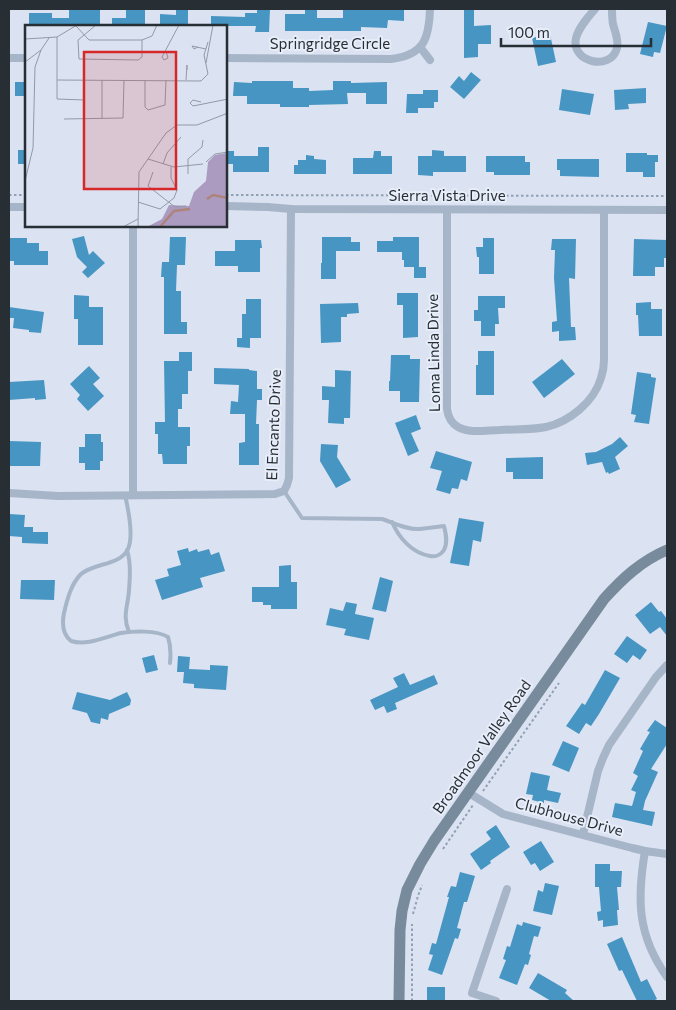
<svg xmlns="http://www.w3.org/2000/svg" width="676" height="1010" font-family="Commissioner,sans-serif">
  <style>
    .building { fill: #4695c3 }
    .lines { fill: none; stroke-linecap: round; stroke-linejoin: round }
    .path { stroke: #91a1b5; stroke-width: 2; stroke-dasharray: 2.5 2.5; stroke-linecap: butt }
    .lane { stroke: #a7b5c9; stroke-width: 4 }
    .street { stroke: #a7b5c9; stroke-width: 8 }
    .secondary { stroke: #788b9c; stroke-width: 11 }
    .labels { text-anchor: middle; stroke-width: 4; stroke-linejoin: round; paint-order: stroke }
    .street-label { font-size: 15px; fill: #272f35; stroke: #e7edf9 }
    .inset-river { fill: none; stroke: #ae837a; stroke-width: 2.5 }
    .inset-road { fill: none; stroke: #939aa6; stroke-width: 1 }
    .view { fill: #d62828; fill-opacity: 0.15; stroke: #d62828; stroke-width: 2.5 }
    .inset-edge { fill: none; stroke: #272f35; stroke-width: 2.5 }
  </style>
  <rect width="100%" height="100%" fill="#dbe2f1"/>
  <g class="building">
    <path d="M69,9H100V25H83V26H29V13H52V18H69Z"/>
    <path d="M126,9H145V26H112V18H126Z"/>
    <path d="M176,9H188V26H160V14L176,15Z"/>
    <path d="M257,9H270L269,32H255L256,26H211V16L245,17V13H257Z"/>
    <path d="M305,9H317V18H343V10L404,9V21L388,20L387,28L361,27V31H285V14H305Z"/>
    <path d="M464,9H474V26L491,25V44H478V57L464,58Z"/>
    <path d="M648,22L667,26L660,53L654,52L653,57L640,54Z"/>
    <path d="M550,34L556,62L538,66L532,38Z"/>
    <path d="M471,72L481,80L464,99L450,87L459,76L464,81Z"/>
    <path d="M252,81H293V88H309V91L333,90V81H351V83L387,82V104H366V93H347L348,104L309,105V107H280V104H247V96H233L234,82L252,83Z"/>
    <rect x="15" y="82" width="11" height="14"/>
    <path d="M646,88V103L628,104L629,109L615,110L614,90Z"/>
    <path d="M562,89L594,94L590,115L559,110Z"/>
    <path d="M423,90H438V102H434V108H418V113H406L407,94H423Z"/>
    <path d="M258,147H269V172H233V164H226V151H234V156H258Z"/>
    <rect x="18" y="150" width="8" height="14"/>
    <path d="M432,150L444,151V156H466V172H433V176L418,175V156H432Z"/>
    <path d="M374,151H381V156H392V174H353V158H373Z"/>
    <path d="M626,153H647V155H658V162H655V177H643V172H626Z"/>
    <path d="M306,155L314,156V159L326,160V174H294V165H298V160H306Z"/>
    <path d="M486,156H525V162H530V175H494V172H486Z"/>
    <path d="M557,159H599V177L560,176V170H557Z"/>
    <path d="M84,236L89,255L93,251L105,263L88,278L82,272L87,267L77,257L72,239Z"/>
    <path d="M170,237H186L185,265H177L176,291H181V322H187V334H164V277H161L162,262H169Z"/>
    <path d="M322,237H351V242H360V251H336V279H321V263H322Z"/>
    <path d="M393,237H419V267H426V278H414V267H404V260H402V252H377V241H393Z"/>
    <path d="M9,238H27V243H39V251H48V265H14V261H9Z"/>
    <path d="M483,238H494V274H479V257H477L476,247H483Z"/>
    <path d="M552,239H576L575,279L569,278L571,327H575L576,340L559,341V331L552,332V322L557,321L554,278L555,250H551Z"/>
    <path d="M634,239L667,240V258H664V267H655V276H633Z"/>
    <path d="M235,240H261L262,248H260V272H238V266H215V251H235Z"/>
    <path d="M397,293H418V337L403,338V305H397Z"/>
    <path d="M74,295L89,296V307H103V345H78V319H74Z"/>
    <path d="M478,296H505V308H498L499,324H495V336H481V321H474V310H478Z"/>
    <path d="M246,299H261V338H250V348L237,347V338H242V314H246Z"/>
    <path d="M651,302V309H662V336H639L638,315H636V303Z"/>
    <path d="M358,303L359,313L347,314V317H341V342L321,343L320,304Z"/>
    <path d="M9,307L44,312L41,333L29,332V330L13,328L14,318H9Z"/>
    <path d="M478,351H494V395H476V365H478Z"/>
    <path d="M179,352H192V371H188V394H182V409H178V427H190V446H187V464H163L162,454H158V434H155V422H165L164,361H179Z"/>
    <path d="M391,355H410V359H420L419,402H400V391H389V381H390Z"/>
    <path d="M562,359L575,374L544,398L532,382Z"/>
    <path d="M89,366L100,378L93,384L104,396L88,411L77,399L80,395L70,384Z"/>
    <path d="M214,368L249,369V370L257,371V389H262V400H257L256,424H259V465H239V443L245,442V414H230L231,401L238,402L239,385L214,384Z"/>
    <path d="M335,370L351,371L350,418H344V424L328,423L329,400H322V386L335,387Z"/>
    <path d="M637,372L651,374V377L656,378L649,424L634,422L636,415L631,414Z"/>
    <path d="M44,380L46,399L35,400V398L9,400V382Z"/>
    <path d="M416,415L421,429L411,433L419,451L408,456L395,423Z"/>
    <path d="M85,434H101V442H103V461H100V470H85V463H79V447H85Z"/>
    <path d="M620,437L628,446L615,457L620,469L609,474L608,472L606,473L602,462L587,465L585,453L596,452L612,444Z"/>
    <path d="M9,441L41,442L40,466H9Z"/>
    <path d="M321,444L338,445L337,457L351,480L336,488L320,461Z"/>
    <path d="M436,451L472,462L467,481L461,479L458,489L452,488L450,494L436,490L442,471L430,468Z"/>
    <path d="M543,457V479H513V472H506V458Z"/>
    <path d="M9,514L25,515L24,527H33V532H48V544L22,543V537L9,536Z"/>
    <path d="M459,518L484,522L481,542L473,540L469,566L450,563Z"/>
    <path d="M188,548L189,552L197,549L198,552L209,549L211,555L219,552L225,571L200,578L203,587L162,600L155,580L169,576L167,569L181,565L177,551Z"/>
    <path d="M291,565V582H297V609H271V605H263V602H252V587H279V566Z"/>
    <path d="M380,577L393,581L386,612L372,609Z"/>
    <path d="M21,580H55L54,600L20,599Z"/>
    <path d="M346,602L357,604L355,614L374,618L369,640L344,635L346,629L326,625L330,608L343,611Z"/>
    <path d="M651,602L659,612L661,611L667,619V636L660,627L650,634L635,615Z"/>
    <path d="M627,636L647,650L640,660L633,655L627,663L614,654Z"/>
    <path d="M154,655L158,670L146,673L142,658Z"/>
    <path d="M178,656L190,657L189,669L210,670V665L228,666L226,690L194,688V684L183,683L184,672H177Z"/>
    <path d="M605,670L620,678L599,714L591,726L586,723L579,734L566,726L582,703L585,705Z"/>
    <path d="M404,673L410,685L434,675L438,684L395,703L397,709L387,713L384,706L375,710L370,700L398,687L393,678Z"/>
    <path d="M77,692L110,700L127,692L131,700L130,705L109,714L108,720L101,718L100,724L91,722L87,713L72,709Z"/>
    <path d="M655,720L667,728V744L651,769L658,772L645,801L643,810L655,812L652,826L612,817L615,803L632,806L636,792L631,790L638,776L633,773L643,751L640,749L650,732L647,731Z"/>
    <path d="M563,741L579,748L569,772L552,765Z"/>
    <path d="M531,772L550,776L547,790L561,793L558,803L544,800V803L532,800L533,795L526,794Z"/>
    <path d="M496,825L510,847L490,861L491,863L481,870L470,854L491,839L486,832Z"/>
    <path d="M541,841L554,862L540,871L535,863L531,865L523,852Z"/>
    <path d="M595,864H610V871H622L621,887H617L619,910H617L618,925L603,927V920L598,921L597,912L601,911L599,887H595Z"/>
    <path d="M460,872L475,876L467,902H464L457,928L461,929L458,939L455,938L442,975L428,970L433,955L429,954L432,943L436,944L449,897H447L451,886L456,887Z"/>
    <path d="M545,883L559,886L552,915L533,911L538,890L543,892Z"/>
    <path d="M523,922L541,927L538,937L534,936L529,954L531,955L528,965L525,964L517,985L499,978L506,960L503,959L507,946L510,947L517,924L522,926Z"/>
    <path d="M622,937L641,982L647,979L657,999L653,1001H637L622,970L619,971L607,944Z"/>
    <path d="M538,973L567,990L565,993L574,1001H551L529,988Z"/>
    <rect x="427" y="987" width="18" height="14"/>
  </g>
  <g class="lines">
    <g class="path">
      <path d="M9,195H26"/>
      <path d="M226,195L667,196"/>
      <path d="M483,791L559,683"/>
      <path d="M443,849L473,805"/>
      <path d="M413,914L418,896L422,885"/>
      <path d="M412,1001V924"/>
    </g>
    <g class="lane">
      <path d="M284,491L302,518L382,519C394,523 407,530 420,529C428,528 436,527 444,526C446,534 448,543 444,550C440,556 436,557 430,556C412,553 399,538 392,522"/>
      <path d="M125,495C128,508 134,536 128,549C121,565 94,563 81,574C71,584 67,600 64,613C62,623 62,634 71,641C87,646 105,637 121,633C134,631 156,630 168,637C171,646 171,653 170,663"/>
      <path d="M127,550C131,563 130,577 129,590C128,607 122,615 129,632"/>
    </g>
    <g class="street">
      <path d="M595,9C588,17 579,27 576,38C570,62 611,72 617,48C619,40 615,32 613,24C612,19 612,14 612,9"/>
      <path d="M420,47L430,60"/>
      <path d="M9,58H26"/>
      <path d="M226,58L391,59C424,55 429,39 430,9"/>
      <path d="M226,206L268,207L291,209L667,210"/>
      <path d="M9,207H26"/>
      <path d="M447,210V409C448,417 451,423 458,427C470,434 487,430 500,430C515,429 531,430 546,427C569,422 594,402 601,378C603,372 604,366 604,360V210"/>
      <path d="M9,493L58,496L275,494L284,491L287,485L289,478L291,209"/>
      <path d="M133,495V226"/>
      <path d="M469,793L503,814L632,848L645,851L667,854"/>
      <path d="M583,834L598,771L603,758L609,745L656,677L667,665"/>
      <path d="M645,851C637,899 637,935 667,977"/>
      <path d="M496,1001L472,993L507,889"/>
    </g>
    <path class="secondary" d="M399,1001L400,930L402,911L407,890L420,864L434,841L604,599C622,579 641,561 667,550"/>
  </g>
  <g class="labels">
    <g class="street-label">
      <text x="330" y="49">Springridge Circle</text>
      <text x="447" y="201">Sierra Vista Drive</text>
      <text transform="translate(434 353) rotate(-91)" y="5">Loma Linda Drive</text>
      <text transform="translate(274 425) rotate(-88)" y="5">El Encanto Drive</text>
      <text transform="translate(482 747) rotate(-55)" y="5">Broadmoor Valley Road</text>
      <text transform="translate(569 817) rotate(15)" y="5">Clubhouse Drive</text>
    </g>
  </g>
  <g transform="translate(25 25)">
    <rect width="202" height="202" fill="#dbe2f1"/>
    <path d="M202,128V202H122L137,194L144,180L164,181L169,167L181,156L183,137L190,130Z" fill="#ac9bc0"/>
    <path class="inset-river" d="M182,174L188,170L203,173M135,202L149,186L165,184"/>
    <path class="inset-road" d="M71,0L53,15L54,34L113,35L117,32V15M51,1L64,15H117L127,11L132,0M32,12V74L60,75M0,14L32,12L52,0M173,22L169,24L167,21L181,24M141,26L143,33L139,35L137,32L154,0M0,37L16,25L24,13M181,38L188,0M32,55L176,56L183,49L179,30L183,17M120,55V82L123,85L140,80L141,55M161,55L162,40V45M176,77L168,75L165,78L168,81L203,74M39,94L98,93L99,55M77,94V55M123,134L149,142L178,139M181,137L190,129L203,127M138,139L142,128L156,112M128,147L123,161L150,182L161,181M163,149V134L177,122L178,115M0,156L8,123L10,42L16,25M113,177L135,184L149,173L152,165L146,153V142M98,202L113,194M113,202L114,147L141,108L152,100H172L203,88"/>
    <path class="view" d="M59,27H151V164H59Z"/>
    <rect width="202" height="202" class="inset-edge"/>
  </g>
  <rect width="676" height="1010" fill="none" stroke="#272f35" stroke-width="20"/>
  <path d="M501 38v8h150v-8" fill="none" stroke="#272f35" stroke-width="2.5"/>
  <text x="508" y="38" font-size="15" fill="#272f35" stroke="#e7edf9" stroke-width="4" paint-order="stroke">100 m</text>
</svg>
